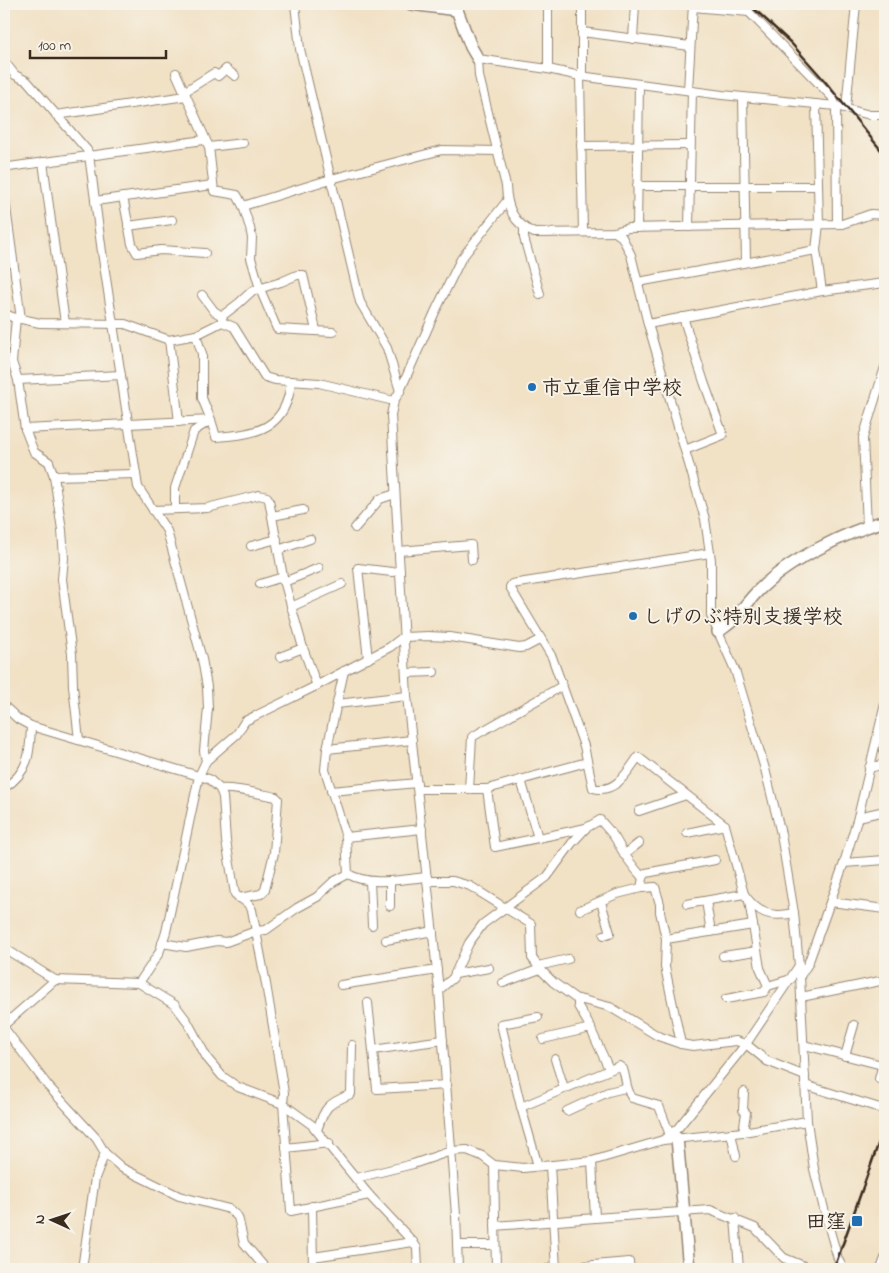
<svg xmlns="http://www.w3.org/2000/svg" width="889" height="1273" font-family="'Indie Flower','Klee One',sans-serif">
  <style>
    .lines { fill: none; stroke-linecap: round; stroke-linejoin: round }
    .stream { stroke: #43abc2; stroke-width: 2.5 }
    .street-casing { stroke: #968672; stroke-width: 10 }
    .secondary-casing { stroke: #968672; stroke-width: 14 }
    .street { stroke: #fff; stroke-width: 8 }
    .secondary { stroke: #fff; stroke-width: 11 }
    .rail { stroke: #3b2a1e; stroke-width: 2.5 }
    .poi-dot { fill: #1f6fb2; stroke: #f7f3e8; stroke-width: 2 }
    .labels { text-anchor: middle; stroke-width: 4; stroke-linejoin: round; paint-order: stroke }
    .poi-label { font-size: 20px; font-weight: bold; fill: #3b2a1e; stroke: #f7f3e8; text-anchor: start }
  </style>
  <rect width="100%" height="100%" fill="#f7f3e8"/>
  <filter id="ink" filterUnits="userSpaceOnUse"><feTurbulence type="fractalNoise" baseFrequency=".02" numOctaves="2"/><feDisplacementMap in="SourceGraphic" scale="10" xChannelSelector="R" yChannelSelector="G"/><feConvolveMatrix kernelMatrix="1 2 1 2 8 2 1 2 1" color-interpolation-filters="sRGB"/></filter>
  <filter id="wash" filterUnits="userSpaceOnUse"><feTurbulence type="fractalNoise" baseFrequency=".0096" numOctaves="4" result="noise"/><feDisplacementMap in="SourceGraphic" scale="20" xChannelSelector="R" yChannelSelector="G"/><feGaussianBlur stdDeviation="1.12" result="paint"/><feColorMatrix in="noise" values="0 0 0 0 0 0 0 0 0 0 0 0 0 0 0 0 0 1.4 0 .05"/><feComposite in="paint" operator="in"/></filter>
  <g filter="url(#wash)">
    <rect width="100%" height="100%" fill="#f1e1c5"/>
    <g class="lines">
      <path class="stream" d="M876,1269L885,1247"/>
    </g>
  </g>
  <g filter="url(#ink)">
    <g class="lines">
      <g class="street-casing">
        <g id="street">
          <path d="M295,4L300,49L360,302L387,348L400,391"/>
          <path d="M548,4V69"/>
          <path d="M582,4V77"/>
          <path d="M741,4L832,97L836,106L837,224"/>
          <path d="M693,7L749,12"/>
          <path d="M582,32L690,46"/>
          <path d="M633,39L635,4"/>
          <path d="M4,61L15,75L27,81L87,150L89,155L102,252L138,487L167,531L202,659L207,687L208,708L204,751L206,761"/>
          <path d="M176,73L209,147L214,191L237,195L243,206L250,228L252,238L251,258L260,289L277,329L333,332"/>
          <path d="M580,76L583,232"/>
          <path d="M688,90L693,4"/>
          <path d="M184,92L214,73L218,76L226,69L235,76"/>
          <path d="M743,97L746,262"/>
          <path d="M816,104L819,224L816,250L822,291"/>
          <path d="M846,108L856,4"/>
          <path d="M56,115L186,96"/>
          <path d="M885,115H870L836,106L722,95L580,76L548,69L478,59L479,76L506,186C507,208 513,223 534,233L615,232L628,228L842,224L871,214L885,215"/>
          <path d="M581,146L690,145"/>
          <path d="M209,147L243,143"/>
          <path d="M43,162L65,323"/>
          <path d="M4,172L9,167L204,140"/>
          <path d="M637,186H818"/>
          <path d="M4,193L21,319"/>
          <path d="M123,197L132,244L137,253L161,250L205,253"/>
          <path d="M95,201L213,185"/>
          <path d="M243,206L331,179L442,150L498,151"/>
          <path d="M128,226L172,220"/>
          <path d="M689,227L692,91"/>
          <path d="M524,228V238L540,294"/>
          <path d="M637,228L639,84"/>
          <path d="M615,232L622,237L631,255L648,324L705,519L711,560V616L735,670L765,769L781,834L794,913L800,976L807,1121L814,1169L826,1217L838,1259L843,1269"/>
          <path d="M638,282L816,250"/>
          <path d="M202,295L214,311L222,316"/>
          <path d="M4,313L12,317L40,323L125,324L169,340L196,335L222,322L234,327L265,377L275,380L319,383L394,401"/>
          <path d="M683,317L704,382L723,435L685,450"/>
          <path d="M16,318L12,362L18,380L25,429L34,452L49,462L54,476L136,474"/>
          <path d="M222,322V316L239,303L252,291L281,282L297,275H303L316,330"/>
          <path d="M648,324L822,291L885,283"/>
          <path d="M169,340L179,422"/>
          <path d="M18,380L121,375"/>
          <path d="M25,429L211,420L216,437C257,434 287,429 291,381"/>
          <path d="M54,476L62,530L64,558L62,579L72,654L73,686L79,740"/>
          <path d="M175,508V488L194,431L211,420L202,398V354L196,335"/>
          <path d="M153,510L207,508L259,495L267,497L269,500L283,577L303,648L317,686"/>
          <path d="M272,516L303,510"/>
          <path d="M867,526L863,438L885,367"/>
          <path d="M355,528L380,499L395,494"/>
          <path d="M251,546L277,539"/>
          <path d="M278,550L310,539"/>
          <path d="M399,551L471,545L472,560"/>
          <path d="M710,553L512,584L510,587L552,657L584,746L593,788C615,794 627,773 638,757L725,825L744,894C758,914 771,918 794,913"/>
          <path d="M284,582L319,568"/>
          <path d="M260,584L283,577"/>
          <path d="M291,607L342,584"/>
          <path d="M280,657L303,648"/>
          <path d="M368,659L358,568L392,572L400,571"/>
          <path d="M344,671L327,749L325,770L346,837L348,874"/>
          <path d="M406,673L434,672"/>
          <path d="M337,704L407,696"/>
          <path d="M4,706L18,719L31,726L199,776L209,779L220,789L223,797L226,841L235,894C241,900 248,901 252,910L266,984L284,1093L283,1104L291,1211L369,1195"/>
          <path d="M327,749L412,740"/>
          <path d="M869,768L885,764"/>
          <path d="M521,780L538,838"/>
          <path d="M4,788C29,772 30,754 31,726"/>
          <path d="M220,789C232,787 261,794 276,797L278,799L274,853L265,890L261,894L239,898"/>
          <path d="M418,789H487L587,762"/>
          <path d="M487,789L495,847L586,828"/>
          <path d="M469,790L472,737L562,686"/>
          <path d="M331,791L417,783"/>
          <path d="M639,811L686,795"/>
          <path d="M858,817L885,811"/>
          <path d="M687,833L725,825"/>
          <path d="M346,837L422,829"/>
          <path d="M624,855L639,843"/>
          <path d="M844,863L885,860"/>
          <path d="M370,881L372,925"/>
          <path d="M390,881V906"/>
          <path d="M428,881H453L470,886L531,924L532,958L540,969L553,982L575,998L610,1007L658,1036L681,1044L693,1046L736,1041L746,1044L767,1061L805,1076"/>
          <path d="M641,888L655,887L660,904V912L666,939L665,967L681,1044"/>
          <path d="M706,901L711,932"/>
          <path d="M749,901L760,968L768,986"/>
          <path d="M601,902L610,933L604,935"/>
          <path d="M831,902L885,909"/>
          <path d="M687,904L744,894"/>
          <path d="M580,910L617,894L641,888L643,878L646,873L715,860"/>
          <path d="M666,939L753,925"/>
          <path d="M386,940L433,931"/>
          <path d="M162,943L186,947L217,941L226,942L256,931L266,930L297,908L317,897L333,882L348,874C372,887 401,879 427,877"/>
          <path d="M4,948L55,980L139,983L175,1005L187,1021L207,1058L222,1076L238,1087L283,1104L312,1125L369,1195L413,1242L417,1248L418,1269"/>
          <path d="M723,956L757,951"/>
          <path d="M538,966L568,959"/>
          <path d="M455,974L489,968"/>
          <path d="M800,976L808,964L844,863L858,817L885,704"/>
          <path d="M139,983L159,953L166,932L199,776L206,761L237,734L245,721L314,687L390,647L403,637L428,636L450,637L519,648L526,647L541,639"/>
          <path d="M503,983L540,969"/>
          <path d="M341,985L437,970"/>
          <path d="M439,990L453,978L469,943L483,924L547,877L572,843L586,828L600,820C605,826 611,832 615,838C623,853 631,865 643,878"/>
          <path d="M801,997L885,980"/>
          <path d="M578,999V1006L588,1023L609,1069"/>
          <path d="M726,999L764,992L768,986L791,979"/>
          <path d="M368,1003L377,1089L447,1085"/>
          <path d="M538,1017L501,1024L521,1107L538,1166"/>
          <path d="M4,1025L55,980"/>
          <path d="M4,1028L48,1086L96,1138L105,1153L95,1178L82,1269"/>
          <path d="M543,1039L591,1028"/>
          <path d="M804,1045L882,1065"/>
          <path d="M373,1050L443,1040"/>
          <path d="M845,1056L854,1025"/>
          <path d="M555,1059L564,1088"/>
          <path d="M879,1079L885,1055"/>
          <path d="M805,1085L883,1109"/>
          <path d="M521,1107L619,1066L623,1069C627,1081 625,1087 632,1098L659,1106L670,1135"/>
          <path d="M567,1111L608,1092L625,1088"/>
          <path d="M317,1130C325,1107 327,1104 351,1094L352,1045"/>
          <path d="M743,1132L746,1113L743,1110L744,1092"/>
          <path d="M731,1133L736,1156"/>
          <path d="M663,1140L678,1128L746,1044L798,967"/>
          <path d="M286,1148L329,1143"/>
          <path d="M105,1153L122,1168L179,1196L229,1209L238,1217L244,1243L266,1269"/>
          <path d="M494,1165L496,1269"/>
          <path d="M550,1165L556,1269"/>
          <path d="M356,1178L413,1164L451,1151L467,1150L482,1156L494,1165L523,1168L592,1161L663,1140L743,1132L807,1121"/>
          <path d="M312,1206L313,1269"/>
          <path d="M595,1218L710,1210L755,1228L784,1258L811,1269"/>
          <path d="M735,1218L739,1269"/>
          <path d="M495,1226L595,1218L592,1161"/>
          <path d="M457,1245H495"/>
          <path d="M313,1257L413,1242"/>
          <path d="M458,1269L456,1215L439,990L407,696L391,415L394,401L400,391L435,312L461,259L506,202"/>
          <path d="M547,1269L629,1262L630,1269"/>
          <path d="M881,1269L885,1258"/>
        </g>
      </g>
      <g class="secondary-casing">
        <g id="secondary">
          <path d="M411,4L457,10L471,47L478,59"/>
          <path d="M718,632C724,627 731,623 736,617C744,608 751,597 761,588C790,560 846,532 885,521"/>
          <path d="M677,1138L689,1269"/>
        </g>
      </g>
      <use href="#street" class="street"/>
      <use href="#secondary" class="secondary"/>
      <g class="rail">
        <path d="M749,4L791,43L823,79L885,155"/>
        <path d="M834,1269L885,1125"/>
      </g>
    </g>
  </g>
  <g class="poi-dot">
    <circle cx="532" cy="387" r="5"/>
    <circle cx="633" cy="616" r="5"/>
    <rect x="851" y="1215" width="12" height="12" rx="2.5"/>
  </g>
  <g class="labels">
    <g class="poi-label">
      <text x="542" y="394">市立重信中学校</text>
      <text x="643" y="623">しげのぶ特別支援学校</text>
      <text x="846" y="1228" text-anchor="end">田窪</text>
    </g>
  </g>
  <rect width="889" height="1273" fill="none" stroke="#f7f3e8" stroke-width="20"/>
  <g transform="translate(52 1220) rotate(273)" stroke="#f7f3e8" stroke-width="4" paint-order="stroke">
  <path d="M0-4L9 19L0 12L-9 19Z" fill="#3b2a1e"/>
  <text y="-8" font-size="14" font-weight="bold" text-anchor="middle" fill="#3b2a1e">N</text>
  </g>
  <path d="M30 50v8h136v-8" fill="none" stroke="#3b2a1e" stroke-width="2.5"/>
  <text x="38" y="50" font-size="15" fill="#3b2a1e" stroke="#f7f3e8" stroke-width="4" paint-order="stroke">100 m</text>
</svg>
